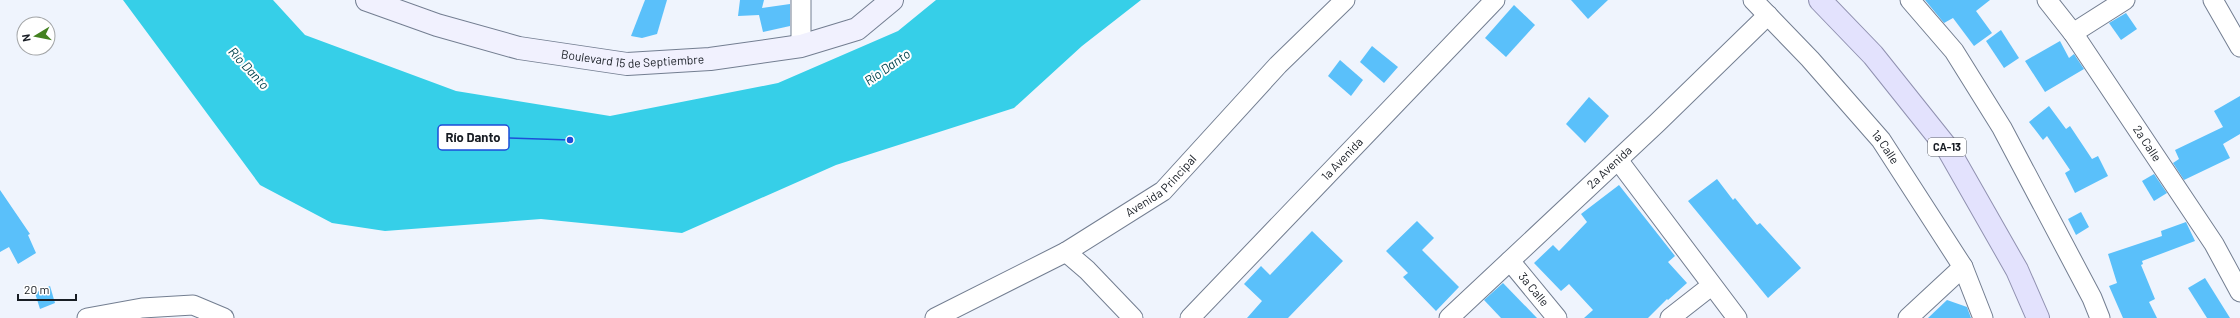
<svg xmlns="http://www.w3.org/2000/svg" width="2240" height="318" font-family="Barlow,sans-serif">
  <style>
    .water { fill: #36cfe8 }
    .building { fill: #5ac0fa }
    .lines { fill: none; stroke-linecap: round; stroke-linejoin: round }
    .street-casing { stroke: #737e91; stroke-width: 21 }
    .secondary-casing { stroke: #737e91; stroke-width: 24 }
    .primary-casing { stroke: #9091b0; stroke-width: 24 }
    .street { stroke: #fff; stroke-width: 19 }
    .secondary { stroke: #f1f1fe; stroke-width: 22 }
    .primary { stroke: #e3e2fd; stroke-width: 22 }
    .labels { text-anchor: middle; stroke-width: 4; stroke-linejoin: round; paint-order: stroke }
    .shield { fill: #fff; stroke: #5d6166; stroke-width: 1 }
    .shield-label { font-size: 11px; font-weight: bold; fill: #181d24 }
    .street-label { font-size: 12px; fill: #181d24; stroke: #fff }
    .water-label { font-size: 13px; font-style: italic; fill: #00434d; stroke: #fff }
    .leader { fill: none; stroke: #1d4ed8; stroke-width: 1.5 }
    .callout-dot { fill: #1d4ed8; stroke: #fff; stroke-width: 1.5 }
    .callout { fill: #fff; stroke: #1d4ed8; stroke-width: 1.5 }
    .callout-label { font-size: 13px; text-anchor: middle; font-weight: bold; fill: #181d24 }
  </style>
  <rect width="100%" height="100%" fill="#eff4fd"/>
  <path class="water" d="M123,0H273L305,35L456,91L610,116L778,83L898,31L936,0H1141L1082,46L1014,108L836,165L682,233L541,219L385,231L332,223L260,185Z"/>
  <g class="building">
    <path d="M645,0H667L657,34L642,38L631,36Z"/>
    <path d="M740,0H764L762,8L790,4V26L763,32L759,15L738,16Z"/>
    <path d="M1571,0H1608L1588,19Z"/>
    <path d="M1925,0H1990L1976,11L1992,33L1974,46L1953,18L1944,23Z"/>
    <path d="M1514,5L1535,25L1506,57L1485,38Z"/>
    <path d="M2126,13L2137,29L2121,40L2109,23Z"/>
    <path d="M2001,30L2019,58L2004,68L1986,41Z"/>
    <path d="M2060,41L2069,58L2074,54L2084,69L2045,92L2025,61Z"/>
    <path d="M1372,46L1398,67L1384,83L1360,62Z"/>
    <path d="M1340,60L1363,80L1351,96L1328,76Z"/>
    <path d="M2240,96V134L2223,144L2230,158L2184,180L2173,163L2179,159L2175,150L2223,127L2214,111Z"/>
    <path d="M1589,97L1609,116L1585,143L1566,124Z"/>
    <path d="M2049,106L2066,129L2070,126L2092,159L2098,156L2108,176L2075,193L2065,173L2070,170L2047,136L2043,140L2029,122Z"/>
    <path d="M2154,174L2167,193L2154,201L2142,181Z"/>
    <path d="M1717,179L1733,200L1735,198L1757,225L1760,223L1801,268L1768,298L1688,201Z"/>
    <path d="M1619,185L1675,256L1668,262L1687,283L1668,300L1667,299L1648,318H1584L1593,310L1569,284L1561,291L1534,263L1553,245L1559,251L1587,222L1581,214Z"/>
    <path d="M0,190L30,234L28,235L36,253L18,264L9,247L0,252Z"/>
    <path d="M2081,212L2089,227L2076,235L2068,219Z"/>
    <path d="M1417,221L1434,238L1422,250L1459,287L1436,311L1403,277L1408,273L1386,251Z"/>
    <path d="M2186,222L2195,241L2142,261L2143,264L2141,265L2155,299L2149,302L2157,318H2123L2109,286L2117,283L2108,254L2162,236L2161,231Z"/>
    <path d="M1312,231L1343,261L1288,318H1247L1262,301L1244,284L1261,266L1270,275Z"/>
    <path d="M2205,278L2230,318H2207L2188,288Z"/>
    <path d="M1503,283L1537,318H1501L1484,300Z"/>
    <path d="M50,286L55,303L40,309L35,293Z"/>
    <path d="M1947,300L1967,307L1971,318H1928Z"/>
  </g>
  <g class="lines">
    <g class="street-casing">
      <g id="street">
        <path id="s1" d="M1753,0L1810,59L1881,140L1963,267L1983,318"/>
        <path d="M1910,0L1954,51L2002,128L2092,298L2100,318"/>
        <path id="s2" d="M2047,0L2073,33L2214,244L2240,292"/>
        <path d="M2213,0L2240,47"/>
        <path d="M2073,33L2125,0"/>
        <path d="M801,46V0"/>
        <path d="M1618,160L1737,318"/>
        <path d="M1066,252L1087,270L1133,318"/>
        <path id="s3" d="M1510,261L1557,318"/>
        <path d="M87,318L142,308L193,305L224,318"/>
        <path id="s4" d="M935,318L1066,252L1163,191L1278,65L1345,0"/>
        <path id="s5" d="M1190,318L1495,0"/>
        <path id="s6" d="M1449,318L1657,123L1768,15"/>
        <path d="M1670,318L1711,286"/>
        <path d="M1908,318L1963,267"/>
      </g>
    </g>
    <g class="secondary-casing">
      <g id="secondary">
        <path id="s7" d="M367,0L437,25L519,48L627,64L710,59L801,46L857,29L892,0"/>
      </g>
    </g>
    <g class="primary-casing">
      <path id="primary" d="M1820,0L1873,55L1948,149L2017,270L2038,318"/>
    </g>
    <use href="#street" class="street"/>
    <use href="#secondary" class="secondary"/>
    <use href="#primary" class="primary"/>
  </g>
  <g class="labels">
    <rect class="shield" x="1928" y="138" width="38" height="18" rx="3"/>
    <g class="shield-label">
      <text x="1947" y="151">CA-13</text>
    </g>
    <g class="street-label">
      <text dy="4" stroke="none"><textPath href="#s7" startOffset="274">Boulevard 15 de Septiembre</textPath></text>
      <text dy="4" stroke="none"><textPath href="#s2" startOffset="175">2a Calle</textPath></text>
      <text dy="4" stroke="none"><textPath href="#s1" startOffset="198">1a Calle</textPath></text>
      <text dy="4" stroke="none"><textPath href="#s5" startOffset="220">1a Avenida</textPath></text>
      <text dy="4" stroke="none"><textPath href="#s6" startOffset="220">2a Avenida</textPath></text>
      <text dy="4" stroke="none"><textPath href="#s4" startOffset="263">Avenida Principal</textPath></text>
      <text dy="4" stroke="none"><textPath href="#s3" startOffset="37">3a Calle</textPath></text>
    </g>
    <g class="water-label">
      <text transform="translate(887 67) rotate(-35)" y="5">Río Danto</text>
      <text transform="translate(249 68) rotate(47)" y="5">Río Danto</text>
    </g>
  </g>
  <path class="leader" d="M570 140L509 138"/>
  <circle class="callout-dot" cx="570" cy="140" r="4"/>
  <rect class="callout" x="438" y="125" width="71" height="25" rx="4"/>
  <g class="callout-label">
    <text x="473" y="142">Río Danto</text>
  </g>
  <g transform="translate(36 36) rotate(260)"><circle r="19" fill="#ffffff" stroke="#a3a5a7"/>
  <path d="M0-3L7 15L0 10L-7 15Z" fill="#438120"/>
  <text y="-6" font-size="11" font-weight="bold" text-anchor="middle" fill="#181d24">N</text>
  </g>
  <path d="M18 294v6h58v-6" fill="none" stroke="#181d24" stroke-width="2"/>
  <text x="24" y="294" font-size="12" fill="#181d24" stroke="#ffffff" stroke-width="3" paint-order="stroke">20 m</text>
</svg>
